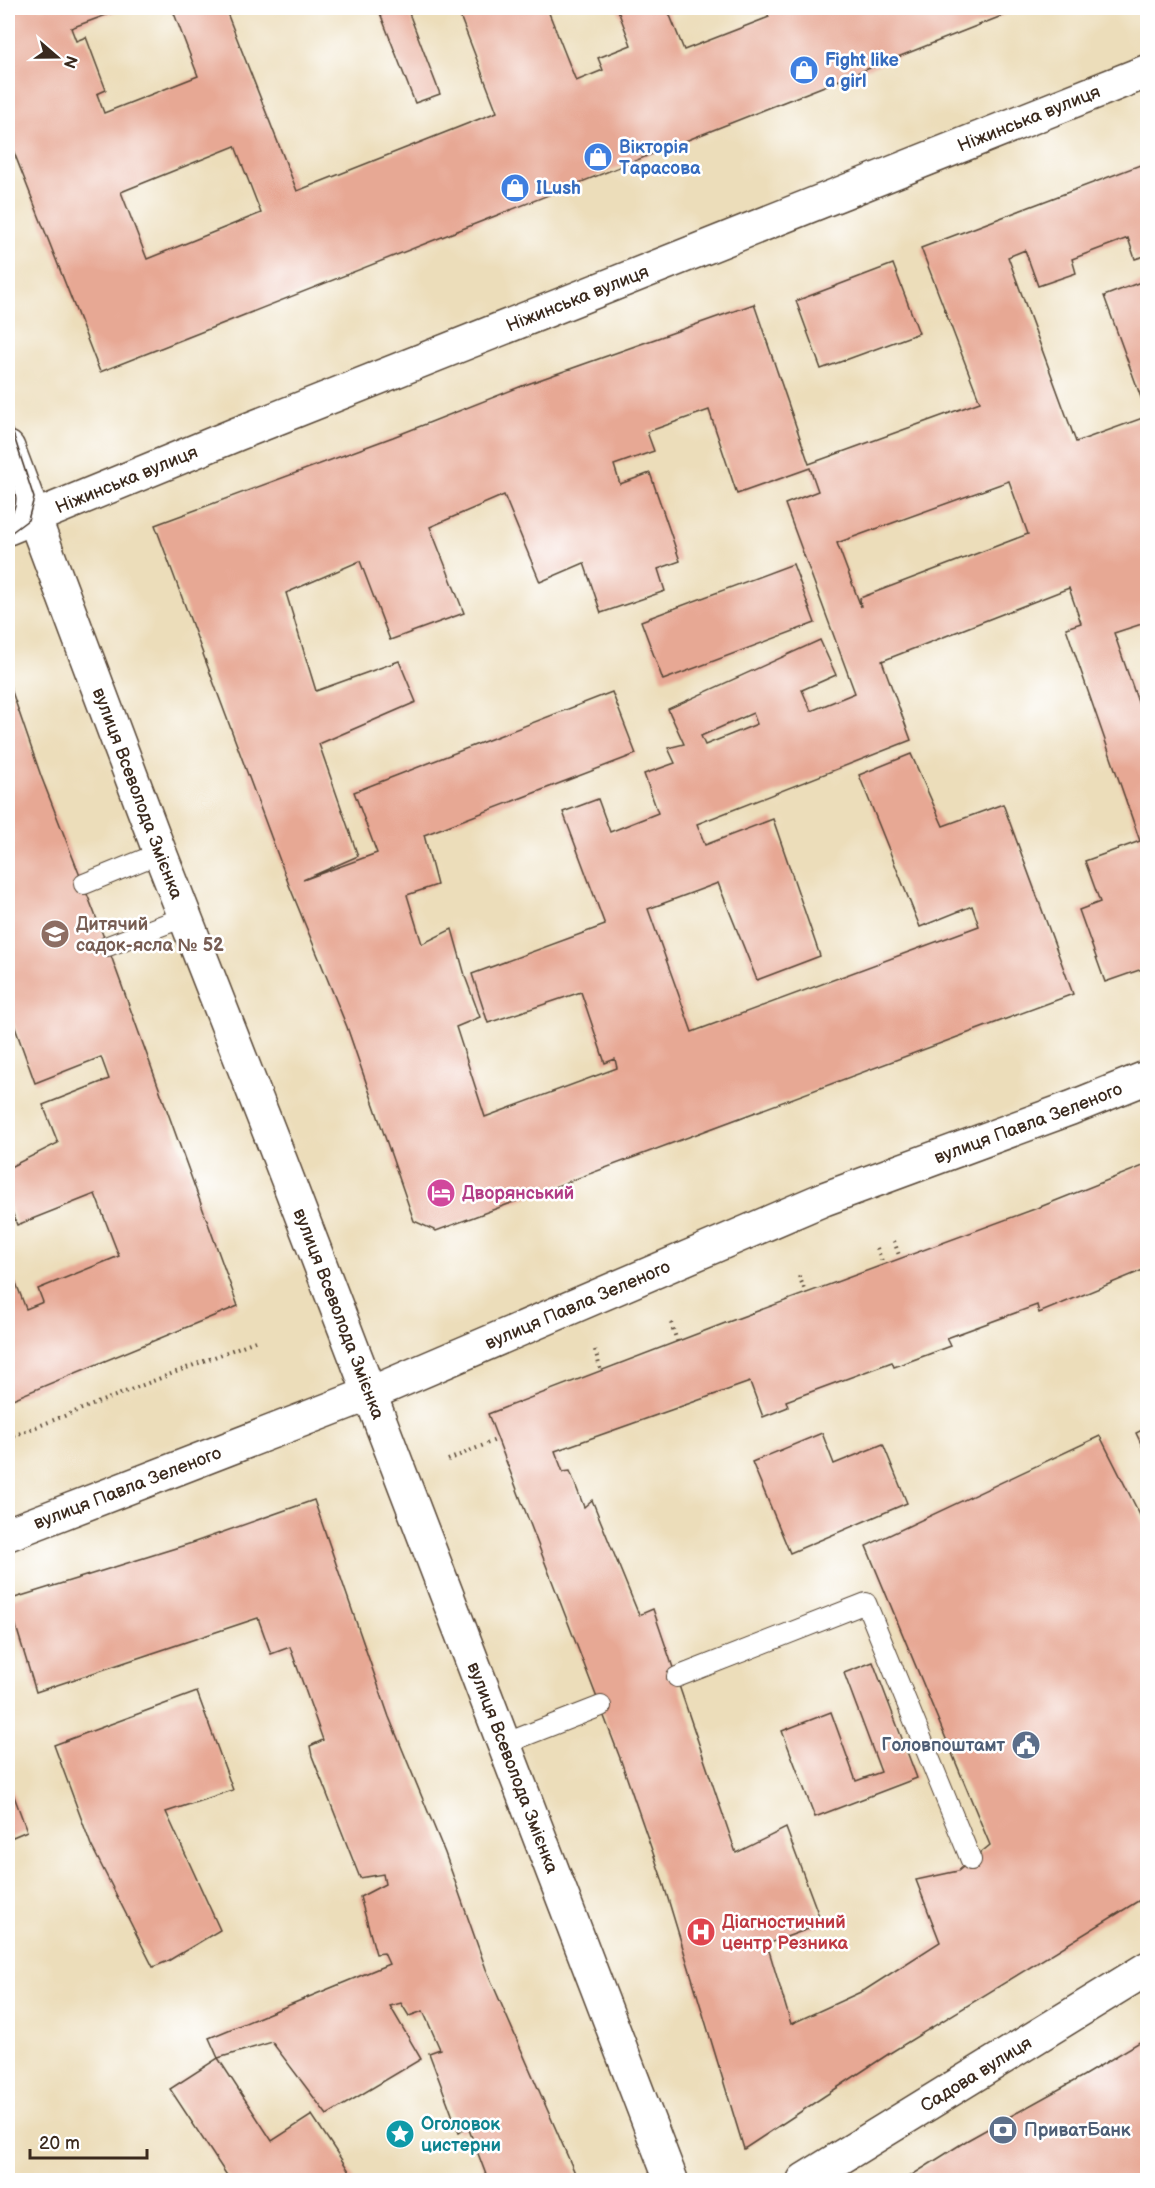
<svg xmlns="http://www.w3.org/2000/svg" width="1155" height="2188" font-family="'Balsamiq Sans',sans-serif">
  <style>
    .building { fill: #e7a894; fill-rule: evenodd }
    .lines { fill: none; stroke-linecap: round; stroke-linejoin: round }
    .service-casing { stroke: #564535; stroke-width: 22 }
    .minor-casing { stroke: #564535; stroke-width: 36 }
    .path { stroke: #564535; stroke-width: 4; stroke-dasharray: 1.5 4.5; stroke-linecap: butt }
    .service { stroke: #fff; stroke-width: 20 }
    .minor { stroke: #fff; stroke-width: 33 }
    .tram { stroke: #3b2a1e; stroke-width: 1.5 }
    .labels { text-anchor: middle; stroke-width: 5; stroke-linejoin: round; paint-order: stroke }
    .shop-label { font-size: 18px; font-weight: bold; fill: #366cbe; stroke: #fff; text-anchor: start }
    .street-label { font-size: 18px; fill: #3b2a1e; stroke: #fff }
    .education-label { font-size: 18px; font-weight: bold; fill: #785e54; stroke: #fff; text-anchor: start }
    .hotel-label { font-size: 18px; font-weight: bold; fill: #b23c85; stroke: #fff; text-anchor: start }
    .service-label { font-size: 18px; font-weight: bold; fill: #4e5e75; stroke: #fff; text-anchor: end }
    .health-label { font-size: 18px; font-weight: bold; fill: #be3a42; stroke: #fff; text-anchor: start }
    .culture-label { font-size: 18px; font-weight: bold; fill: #0d838f; stroke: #fff; text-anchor: start }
  </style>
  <rect width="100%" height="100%" fill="#fff"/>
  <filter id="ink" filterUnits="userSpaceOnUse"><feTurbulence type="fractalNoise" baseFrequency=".0167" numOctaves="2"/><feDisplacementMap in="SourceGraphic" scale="12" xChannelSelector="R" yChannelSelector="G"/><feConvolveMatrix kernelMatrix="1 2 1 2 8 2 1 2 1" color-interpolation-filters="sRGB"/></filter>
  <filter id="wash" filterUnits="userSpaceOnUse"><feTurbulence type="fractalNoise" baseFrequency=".008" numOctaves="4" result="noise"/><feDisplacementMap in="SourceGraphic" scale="24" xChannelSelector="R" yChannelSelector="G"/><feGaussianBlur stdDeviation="1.35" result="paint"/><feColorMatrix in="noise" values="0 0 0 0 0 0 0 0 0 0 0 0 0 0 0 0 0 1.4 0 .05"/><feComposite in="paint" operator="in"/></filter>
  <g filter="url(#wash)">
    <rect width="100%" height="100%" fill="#ecddba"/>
    <g id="blocks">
      <g class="building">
        <path d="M8,8H125L71,28L76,41L86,37L95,61L106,90L97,94L104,113L198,76L172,8H225L297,191L497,112L457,8H547L576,81L603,70L598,58L631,45L617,8H667L684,50L769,17L765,8H1022L100,372L8,137ZM235,146L261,213L147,259L121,192Z"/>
        <path d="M378,8H407L440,94L415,103Z"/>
        <path d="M1148,162V255L1135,259L1128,238L1072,259L1076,273L1038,286L1025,250L1008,257L1076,442L1148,416V622L1114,633L1148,731V967L1105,982L1079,910L1100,902L1085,861L1140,841L1066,628L1081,623L1069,588L882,661L911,740L697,824L705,845L773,819L820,956L757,980L718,883L648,909L692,1032L979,926L972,906L920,927L859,775L911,754L943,826L1003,804L1073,994L436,1231L414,1221L347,1027L289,885L155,525L393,437L522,386L754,304L809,464L980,402L921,248ZM709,410L737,494L810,468L818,491L785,504L855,693L811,711L802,690L836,675L820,640L668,709L684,744L668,748L675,763L644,774L658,813L610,832L598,799L563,812L605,925L472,974L488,1023L581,992L605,1063L615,1059L617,1068L485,1117L456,1027L480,1017L466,979L452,929L422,944L407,895L437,885L424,835L636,754L612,692L354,792L377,853L303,880L358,856L319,744L416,702L399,661L316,691L286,593L360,561L390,640L464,613L430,527L504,495L540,582L584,563L601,613L665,591L658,569L680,561L650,473L620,484L614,465L654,451L647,432ZM1009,481L1028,534L860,598L861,607L837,543ZM753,713L757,724L705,745L701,736Z"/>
        <path d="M893,264L919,333L821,369L796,301Z"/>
        <path d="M1146,280L1148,285L1147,414L1104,296Z"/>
        <path d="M793,564L815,623L663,680L641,621Z"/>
        <path d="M8,680L41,776L110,953L238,1306L8,1401V1262L26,1309L43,1302L38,1289L119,1256L95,1194L17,1225L8,1201V1168L58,1143L43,1105L109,1079L101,1057L35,1083L8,1008Z"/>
        <path d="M1148,1164V1268L1039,1313L1037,1305L947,1338L951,1346L894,1367L892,1362L786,1401L788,1407L763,1417L750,1382L555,1451L563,1472L570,1471L584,1507L592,1500L639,1615L653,1609L736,1853L786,1828L822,1924L767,1944L791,2024L865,1990L940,1942L916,1880L958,1871L990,1845L866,1546L1100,1436L1148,1531V1895L890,2053L744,2149L662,1879L620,1758L488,1414L728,1322L1040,1207Z"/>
        <path d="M1148,1427V1458L1136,1433Z"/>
        <path d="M822,1433L834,1464L883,1444L907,1503L790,1553L752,1462Z"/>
        <path d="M314,1500L389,1717L445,1853L486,1969L578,2180H488L468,2127L459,2133L429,2053L440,2049L423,2011L409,2016L401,2003L390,2006L421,2059L327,2115L272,2042L218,2058L209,2038L389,1964L384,1953L376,1954L360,1897L385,1884L383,1874L360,1878L312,1756L310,1746L323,1740L290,1647L271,1654L258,1618L36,1692L8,1600L192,1543Z"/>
        <path d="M873,1662L917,1778L815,1817L782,1731L831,1712L856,1781L881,1772L844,1673Z"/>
        <path d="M197,1692L233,1790L166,1812L220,1930L168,1961L153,1967L91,1845L54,1745Z"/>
        <path d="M8,1780L27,1831L8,1839Z"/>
        <path d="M1148,2037V2176L1142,2180H904L966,2141L1083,2076Z"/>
        <path d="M218,2058L272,2141L312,2115L355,2180H230L170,2089Z"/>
      </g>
    </g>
  </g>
  <g filter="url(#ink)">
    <use href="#blocks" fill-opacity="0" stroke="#564535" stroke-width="1.5"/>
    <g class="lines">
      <g class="service-casing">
        <g id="service">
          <path d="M84,884L160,853"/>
          <path d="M108,946L184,917"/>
          <path d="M677,1677L866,1603L971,1860"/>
          <path d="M504,1744L601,1706"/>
        </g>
      </g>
      <g class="minor-casing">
        <g id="minor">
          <path id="s1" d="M8,448L160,853L274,1144L671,2180"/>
          <path id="s2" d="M8,528L237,434L1148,71"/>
          <path id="s3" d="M8,1534L369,1394L824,1199L1071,1108L1148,1077"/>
          <path id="s4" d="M804,2180L1148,1968"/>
        </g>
      </g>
      <g class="path">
        <path d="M894,1241L900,1258"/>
        <path d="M877,1248L883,1264"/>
        <path d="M799,1276L806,1293"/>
        <path d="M671,1323L677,1341"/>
        <path d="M595,1350L601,1371"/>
        <path d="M8,1438L255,1341"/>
        <path d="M448,1460L498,1439"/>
      </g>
      <use href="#service" class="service"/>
      <use href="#minor" class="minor"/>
      <g class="tram">
        <path d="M8,418L34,498L28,520L8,535"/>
        <path d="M8,471C14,488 22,503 8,518"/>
      </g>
    </g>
  </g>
  <defs>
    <g id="shop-disc" transform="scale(1.5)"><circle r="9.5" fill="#3f7fe0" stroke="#fff"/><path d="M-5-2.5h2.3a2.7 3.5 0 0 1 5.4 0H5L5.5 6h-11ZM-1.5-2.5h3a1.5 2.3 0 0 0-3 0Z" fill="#fff"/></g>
    <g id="school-disc" transform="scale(1.5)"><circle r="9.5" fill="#8d6e63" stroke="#fff"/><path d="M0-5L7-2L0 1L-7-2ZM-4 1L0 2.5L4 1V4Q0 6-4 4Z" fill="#fff"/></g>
    <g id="hotel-disc" transform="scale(1.5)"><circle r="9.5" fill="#d1479c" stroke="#fff"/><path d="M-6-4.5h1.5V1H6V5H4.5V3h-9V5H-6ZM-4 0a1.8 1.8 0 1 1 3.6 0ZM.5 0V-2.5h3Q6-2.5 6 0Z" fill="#fff"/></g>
    <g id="civic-disc" transform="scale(1.5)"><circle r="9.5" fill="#5c6f8a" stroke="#fff"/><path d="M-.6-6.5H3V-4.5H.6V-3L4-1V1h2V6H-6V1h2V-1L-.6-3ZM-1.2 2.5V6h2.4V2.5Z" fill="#fff"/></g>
    <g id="hospital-disc" transform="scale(1.5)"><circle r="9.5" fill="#e0444e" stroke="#fff"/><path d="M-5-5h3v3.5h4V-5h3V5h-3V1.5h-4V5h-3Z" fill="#fff"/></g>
    <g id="bank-disc" transform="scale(1.5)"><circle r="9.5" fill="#5c6f8a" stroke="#fff"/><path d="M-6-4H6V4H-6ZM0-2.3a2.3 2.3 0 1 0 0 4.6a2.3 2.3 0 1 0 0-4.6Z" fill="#fff"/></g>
    <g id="sight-disc" transform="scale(1.5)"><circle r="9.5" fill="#0f9aa8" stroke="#fff"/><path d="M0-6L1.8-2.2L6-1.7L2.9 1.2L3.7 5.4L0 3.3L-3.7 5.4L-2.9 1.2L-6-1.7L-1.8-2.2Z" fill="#fff"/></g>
  </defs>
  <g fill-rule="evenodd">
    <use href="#shop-disc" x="804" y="70"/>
    <use href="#shop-disc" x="598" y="157"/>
    <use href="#shop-disc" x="515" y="188"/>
    <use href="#school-disc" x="55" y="934"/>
    <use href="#hotel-disc" x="441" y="1193"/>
    <use href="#civic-disc" x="1026" y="1745"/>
    <use href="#hospital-disc" x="701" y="1932"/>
    <use href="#bank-disc" x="1003" y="2130"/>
    <use href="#sight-disc" x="400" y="2134"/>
  </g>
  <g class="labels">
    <g class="shop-label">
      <text x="825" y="66">Fight like<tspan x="825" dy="21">a girl</tspan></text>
      <text x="619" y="153">Вікторія<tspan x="619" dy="21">Тарасова</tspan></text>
      <text x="536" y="194">ILush</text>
    </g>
    <g class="street-label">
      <text dy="6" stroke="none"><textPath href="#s2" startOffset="1100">Ніжинська вулиця</textPath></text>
      <text dy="6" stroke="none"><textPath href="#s2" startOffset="614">Ніжинська вулиця</textPath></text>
      <text dy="6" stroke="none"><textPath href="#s2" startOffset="128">Ніжинська вулиця</textPath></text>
      <text dy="6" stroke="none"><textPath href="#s1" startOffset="369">вулиця Всеволода Змієнка</textPath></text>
      <text dy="6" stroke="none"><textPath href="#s3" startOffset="1100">вулиця Павла Зеленого</textPath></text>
      <text dy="6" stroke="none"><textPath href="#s3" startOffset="614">вулиця Павла Зеленого</textPath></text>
      <text dy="6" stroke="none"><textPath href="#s1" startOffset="927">вулиця Всеволода Змієнка</textPath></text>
      <text dy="6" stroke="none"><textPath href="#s3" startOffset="128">вулиця Павла Зеленого</textPath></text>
      <text dy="6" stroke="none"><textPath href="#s1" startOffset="1413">вулиця Всеволода Змієнка</textPath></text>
      <text dy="6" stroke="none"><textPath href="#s4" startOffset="202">Садова вулиця</textPath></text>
    </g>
    <g class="education-label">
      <text x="76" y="930">Дитячий<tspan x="76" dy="21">садок-ясла № 52</tspan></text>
    </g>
    <g class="hotel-label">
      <text x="462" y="1199">Дворянський</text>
    </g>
    <g class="service-label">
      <text x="1005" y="1751">Головпоштамт</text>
      <text x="1024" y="2136" text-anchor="start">ПриватБанк</text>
    </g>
    <g class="health-label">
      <text x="722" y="1928">Діагностичний<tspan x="722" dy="21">центр Резника</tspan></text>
    </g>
    <g class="culture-label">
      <text x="421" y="2130">Оголовок<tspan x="421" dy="21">цистерни</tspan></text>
    </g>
  </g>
  <rect width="1155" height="2188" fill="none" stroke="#fff" stroke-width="30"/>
  <g transform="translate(57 57) rotate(110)" stroke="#ffffff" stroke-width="4.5" paint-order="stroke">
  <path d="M0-4.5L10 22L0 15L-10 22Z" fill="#3b2a1e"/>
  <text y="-9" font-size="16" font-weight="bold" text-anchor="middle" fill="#3b2a1e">N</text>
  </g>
  <path d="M30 2149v9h117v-9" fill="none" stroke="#3b2a1e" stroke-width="3"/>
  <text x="39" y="2149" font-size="18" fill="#3b2a1e" stroke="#ffffff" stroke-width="4.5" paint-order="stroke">20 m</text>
</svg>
